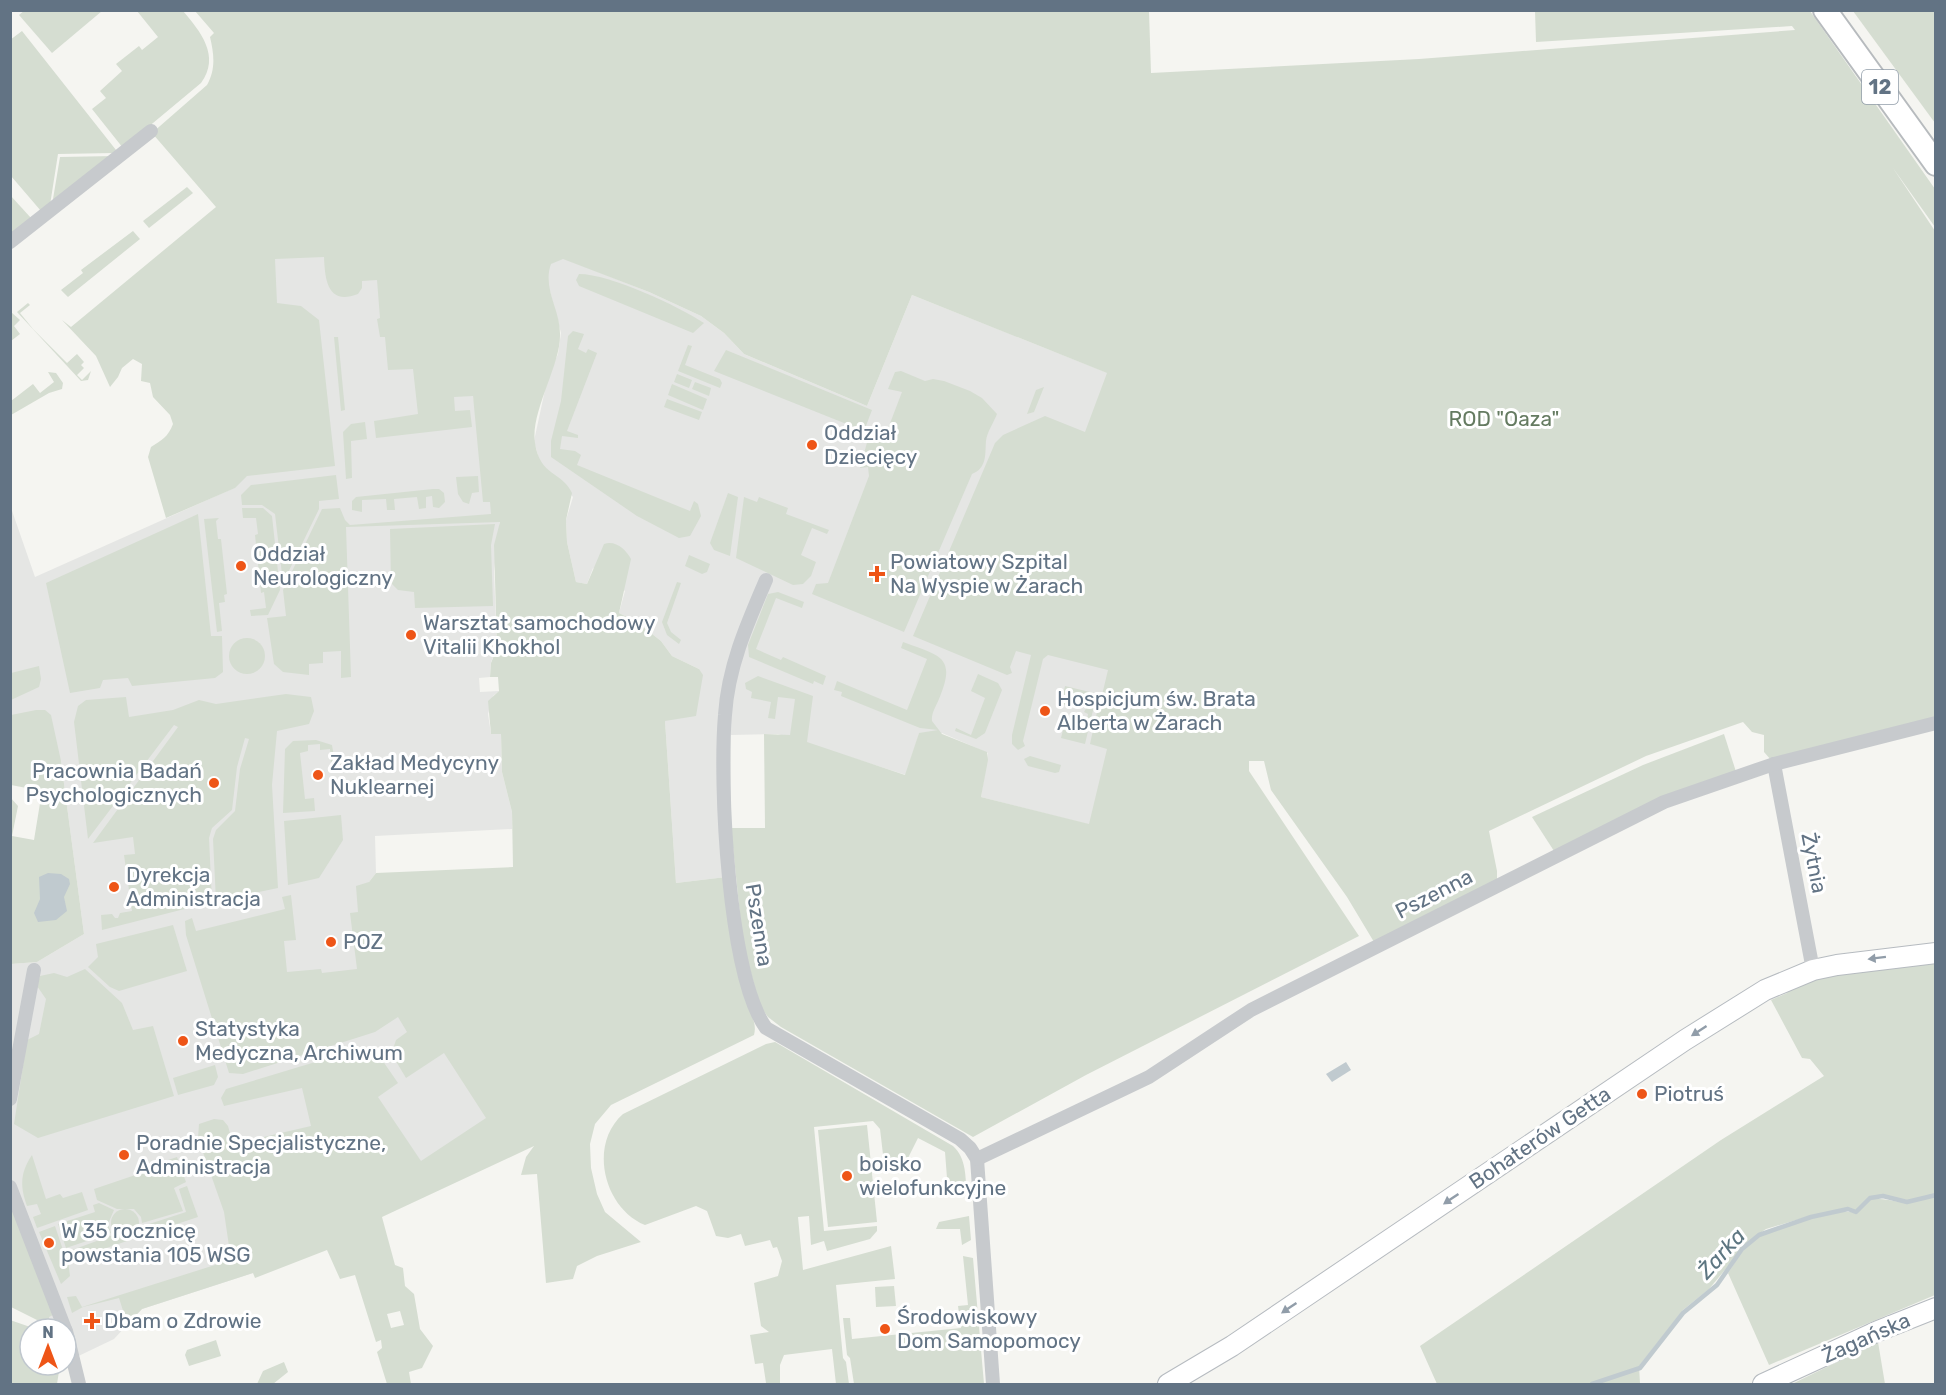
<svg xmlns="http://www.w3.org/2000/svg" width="1946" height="1395" font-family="Rubik,sans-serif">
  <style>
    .built { fill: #e5e6e4 }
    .green { fill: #d5ddd1; fill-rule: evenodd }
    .water { fill: #c0cacf }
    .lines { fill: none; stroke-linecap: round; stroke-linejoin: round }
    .stream { stroke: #c0cacf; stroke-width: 4.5 }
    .secondary-casing { stroke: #b6bbc0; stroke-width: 22 }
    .primary-casing { stroke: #b7bbbe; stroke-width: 26 }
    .street { stroke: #c7cacd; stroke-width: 14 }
    .secondary { stroke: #fff; stroke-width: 20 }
    .primary { stroke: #fff; stroke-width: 22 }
    .oneway { fill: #919da9 }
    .poi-dot { fill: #ee5517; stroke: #fff; stroke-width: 2 }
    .labels { text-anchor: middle; stroke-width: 6; stroke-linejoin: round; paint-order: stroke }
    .shield { fill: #fff; stroke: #919da9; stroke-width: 1.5 }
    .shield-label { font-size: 20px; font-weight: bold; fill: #627384 }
    .park-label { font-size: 21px; fill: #657b61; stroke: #fff }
    .poi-label { font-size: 21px; fill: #627384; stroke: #fff; text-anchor: start }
    .street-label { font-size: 21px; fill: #627384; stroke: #fff }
    .water-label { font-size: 22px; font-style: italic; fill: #5d7681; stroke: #fff }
  </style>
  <rect width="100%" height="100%" fill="#f5f5f1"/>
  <g class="built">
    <path d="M227,219L452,299L500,521L494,571L497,648L491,662L490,677L479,678L480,692L499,691L493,696L488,714L491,734H501L502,772L512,812V829L375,836L376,873L369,882L535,1145L253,1273L142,1309L114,1339L66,1362V1329H52L49,1317L11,1302V964L37,962L84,934L61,761L11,770L10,505L35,577L234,488Z"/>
    <path d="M563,258L649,292L701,316L724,333L744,354L867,406L912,295L1128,381L1122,833L981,797L988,753L942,733L919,734L906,775L778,734L731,735V828L726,877L676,883L665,721L699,669L672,656L661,641L637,622L619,613L625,591L593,568L587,584L576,582L567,542L566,520L573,497L540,463L534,441L548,376L558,354L561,333L546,276L550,264Z"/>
  </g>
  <g class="green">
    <path d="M25,10H102V11L52,53L19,15Z"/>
    <path d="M137,11H183C200,31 221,56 201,83L123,148L92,109L106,98L100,91L122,71L116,64L139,46L142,50L158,37Z"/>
    <path d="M195,11H1149L1151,73L1419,59L1795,30L1792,26L1536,42L1535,11H1810L1935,189V227L1893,168L1935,231V718L1771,760L1764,752V735L1752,732L1743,722L1646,756L1489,831L1497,871V885L1374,942L1347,897L1271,790L1264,761H1249V771L1359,936L1086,1075L973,1137L781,1027L768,1017L760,1006L743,944L731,828H765L764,734L790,735L795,699L778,697L775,719L768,718L771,702L751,698L752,692L746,689L745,683L758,676L813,696L807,742L905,775L919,733L938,730L920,728L841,696L842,692L834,690L837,681L907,710L927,659L901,648L903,642C940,656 957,656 939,699C936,706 931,714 932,721L942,734L987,752L988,760L981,797L1089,824L1107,749L1090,744L1099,703L1080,698L1072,708L1061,703L1065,686L1102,695L1108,670L1048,655L1043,659L1023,741L1025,746L1018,750L1012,744V735L1031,655L1016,651L1010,667L1012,673L1007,675L913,636L995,443L1003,435L1045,416L1085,432L1107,373L912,295L867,406L744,354L724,333L701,316L649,292L563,259L551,264C542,289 561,310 560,336C560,366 530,413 535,443C540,477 562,471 572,493L566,520L567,542L576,582L587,584L604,544C616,540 626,550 631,559L619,613L637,622L661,641L672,656L699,669L703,675L696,716L665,721L676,883L726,877C730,917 735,956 744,995C747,1009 758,1021 754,1035L611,1105L595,1124L590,1144L591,1168L597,1194L605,1212L641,1242L597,1256L577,1266L573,1279L546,1283L537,1174L521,1175L526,1157L534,1146L382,1217L395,1265L403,1268L405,1286L414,1294L420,1329L433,1346L422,1368L409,1372L411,1384H387L377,1352L382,1348L381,1340L376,1342L355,1275L340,1279L327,1250L255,1278L253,1273L142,1309L129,1322L126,1320L119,1298L83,1307L72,1313L67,1297L76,1296L82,1307L215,1265L230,1253L224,1212L198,1138L199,1124L214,1119L223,1120L228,1126L233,1144L311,1126L302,1088L224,1106L221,1098L226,1089L365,1047L378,1054L398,1083L378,1097L421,1161L486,1118L444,1053L406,1078L394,1058L393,1049L396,1040L407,1032L398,1017L375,1032L243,1074L229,1073L186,935L185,921L192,918L196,931L285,909L282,897L291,895L296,940L284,941L287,972L321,969L322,973L357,969L350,913L358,912L356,886L369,882L376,873L513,867L512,812L502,772L501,734H491L488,701L499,691L498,677H490L491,663L497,648L494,545L500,522L346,527L351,677L341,678V651L323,652V663L309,664V675L283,672L274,664L267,618L286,616L283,590L322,509L340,508L345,520L350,525L491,514L490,502H483L473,396L454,397L455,411L470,410L472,427L376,438L374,421L418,414L413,369L388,370L385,337H380L377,319L380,318L377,280L362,281V288L358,294C327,306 325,279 324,257L275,259L277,303L301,306L319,320L335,466L247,476L235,488L166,518L148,457L151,447C162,440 168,437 173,424L170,415L153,397L150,383L141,381L142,364L133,359L122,368L118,377L110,387L96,356L62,320L71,327L216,207L152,133L207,85C216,69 214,54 210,37L214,33ZM400,1311L404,1325L391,1328L387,1314Z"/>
    <path d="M1853,11H1935V123Z"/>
    <path d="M22,31L116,150L114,153L58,154L50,205L41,211L11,176L10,40Z"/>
    <path d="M115,156L52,205L60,157Z"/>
    <path d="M187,187L193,193L149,228L143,221Z"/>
    <path d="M10,195L31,218L10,236Z"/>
    <path d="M133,231L140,239L68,297L61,290L83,273L81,270Z"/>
    <path d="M579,274C610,274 678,306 704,323L693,333L579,286L576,280Z"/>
    <path d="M28,303L30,305L20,313L33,329L67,363L77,354L84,362L81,365L84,368L77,375L82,380L91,371L88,380L81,381L17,312Z"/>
    <path d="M11,312L20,320L14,326L20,334L11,341Z"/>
    <path d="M573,331L584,334L578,349L586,353L588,349L597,353L567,431L578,435V438L562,436L560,449L575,451L581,455L577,465L690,511L694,501L698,504L701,516L690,536L679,538L637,516L551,457V441L561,401L568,336Z"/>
    <path d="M334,337H338L345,410L341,411Z"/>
    <path d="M688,345L692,346L685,365L720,379L722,383L720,388L678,371Z"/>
    <path d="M726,350L872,410L864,431L714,371Z"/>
    <path d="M901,371L925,381L933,379L944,381L970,391L982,398L997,414C994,422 987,432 986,441C985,455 987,468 972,474L904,632L812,594L816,584L828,583L869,476L868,467L860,468L868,439H884L902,392L888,389L895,372Z"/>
    <path d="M48,372L56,373L63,383L62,389L49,393L11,415V401L33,384L40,393L54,382Z"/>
    <path d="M677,374L692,380L689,388L674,382Z"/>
    <path d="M695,382L711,388L709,396L692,389Z"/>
    <path d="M672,384L707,399L703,410L668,395Z"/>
    <path d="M1044,387L1034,412L1027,414L1036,390Z"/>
    <path d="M667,399L702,412L699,420L664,407Z"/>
    <path d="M365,422L367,439L351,441L352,478L346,479L343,432L351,424Z"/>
    <path d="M336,475L339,499L319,501V509L283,583L275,514L262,505H242L241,495L251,485Z"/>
    <path d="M478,476L479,492L472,493L469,504L463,502L458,494L456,477Z"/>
    <path d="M433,489H439L444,493L445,502L439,508L433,507L432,496L426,497V508L419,509L417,497L394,499L395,510H387L386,499L362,500V512L352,510V501L356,497Z"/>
    <path d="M728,493L738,497L730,556L714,550L710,543Z"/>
    <path d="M744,497L757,502L759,497L788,508L786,514L829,530L827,534L812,528L801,555L816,562L811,576L803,584L793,585L736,558Z"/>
    <path d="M263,508L272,516L280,590L268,615L251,616L250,610L266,608L264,592L261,593L255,535L258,534L256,518H243L242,508Z"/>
    <path d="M198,514L211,636H222L223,672L215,678L132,686L128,678L103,680L100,688L70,693L46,583Z"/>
    <path d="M219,518L216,521L218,539H221L227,594L224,595L225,602L219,603L222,631L217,632L204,519Z"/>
    <path d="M495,524L491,545L493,606L415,608L414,592L398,590L391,583L390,529Z"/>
    <path d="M689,555L710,564L707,572L702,574L685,566Z"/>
    <path d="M677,582L681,583L667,623L671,632L681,640L679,644L667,635L662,622Z"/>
    <path d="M778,592L804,602L802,608L776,598L756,649L781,660L783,657L826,676L823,685L814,681L813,684L749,657L748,645L768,594Z"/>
    <circle cx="247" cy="656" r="18"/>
    <path d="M39,666L41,679L39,687L11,700V673Z"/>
    <path d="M978,674L998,683L1002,690L985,733L976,739L955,731L956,728L971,735L985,698L971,691Z"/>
    <path d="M286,694L311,697L314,711L309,724L277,731L272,785L278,888L216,901L213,839L216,830L235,811L240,769L249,739L245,738L237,767L232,810L212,828L209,838L212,902L102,930L101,915L112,914L115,918H118L120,913L132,911L124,855L135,854L133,837L93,843L178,727L174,725L88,839L74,722L78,706L86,700L126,697L129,717L173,710L199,700L216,704Z"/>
    <path d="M1088,705L1094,706L1085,744L1061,738L1064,726L1075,723L1086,725L1088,714L1084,712Z"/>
    <path d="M36,710H45L51,715L61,761L84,934L37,962L11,964L10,797L18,806L12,836L34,840L42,791L11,785V715Z"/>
    <path d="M1724,734L1738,778L1554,851L1532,817L1643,765Z"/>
    <path d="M316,740L332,745L335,763H331L330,749L320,750V744L308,745V751L300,753L305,799L314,798L315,811L283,813L285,749L293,741Z"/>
    <path d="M1030,756L1061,765L1059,772L1055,773L1028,766L1024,759Z"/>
    <path d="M341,815L343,840L319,878L288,885L284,821Z"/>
    <path d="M173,925L187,971L119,991L110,987L88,967L98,957L96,944Z"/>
    <path d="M1935,961V1295L1769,1365L1728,1273C1735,1263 1741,1251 1750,1243C1769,1226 1832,1207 1856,1213L1870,1199C1884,1197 1899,1204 1911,1201L1883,1195L1870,1197L1856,1212L1848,1209L1813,1215L1766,1229L1749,1241L1709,1289L1683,1310L1639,1366L1640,1383L1437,1384L1420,1346L1721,1140L1824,1076L1810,1059L1802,1058L1771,1000L1787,993L1789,988L1833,973Z"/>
    <path d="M85,969L122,1003L133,1030L153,1026L174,1096L38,1138L14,1124L27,1040L39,1034L46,999L37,986L40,976L54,973L67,977Z"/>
    <path d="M775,1042L953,1146C967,1159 965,1177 967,1194L954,1195L948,1191L945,1152L918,1138L907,1160L884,1163L880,1129L873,1121L814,1127L824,1231L877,1226V1231L870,1239L827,1251L824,1241L811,1245L809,1216L798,1217L803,1270L891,1246L895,1279L836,1285L843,1358L846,1362L849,1384H836L832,1349L784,1355L780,1365V1384H758L766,1383L763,1363L755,1364L750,1335L769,1332L761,1326L754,1283L778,1276L782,1261L777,1247L773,1248L770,1240L745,1246L741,1234L728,1238L716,1236L707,1211L696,1206L645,1225C604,1208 588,1145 623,1114L766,1044Z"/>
    <path d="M215,1065L218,1077L214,1085L178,1095L173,1078Z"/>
    <path d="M867,1125L877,1222L828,1227L818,1130Z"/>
    <path d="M32,1155L46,1199L60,1194L63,1198L82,1192L88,1210L37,1228L33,1217L41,1214L37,1204L27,1206C20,1186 20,1173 32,1155Z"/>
    <path d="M177,1157L186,1182L174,1188L183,1211L142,1223L141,1217L134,1209H117L97,1200L94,1189L168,1164V1160Z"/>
    <path d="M187,1186L198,1217L135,1238L143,1226L186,1212L179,1189Z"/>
    <path d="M99,1203L114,1210L108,1224L111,1233L66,1248L58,1224L95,1212L93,1205Z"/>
    <path d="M10,1205L53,1315L49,1317L50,1323H43L11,1307Z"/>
    <circle cx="125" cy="1223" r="14"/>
    <path d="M969,1216L971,1240L962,1245L960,1229H936L939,1222Z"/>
    <path d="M55,1226L64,1253L113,1235L127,1241L68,1261L70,1276L61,1284L39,1232Z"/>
    <path d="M963,1256L973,1258L984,1384H854L850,1358L847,1355L843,1318H850L852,1339L961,1328L958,1306L968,1305Z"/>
    <path d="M894,1286L896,1306L876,1307L875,1287Z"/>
    <path d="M10,1320L36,1329H30V1365H60L57,1384H11Z"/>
    <path d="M216,1340L221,1356L189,1366L185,1355L187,1350Z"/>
    <path d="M1878,1342L1885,1384H1792Z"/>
    <path d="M284,1362L288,1372L273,1384H257L263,1371Z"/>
  </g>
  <g class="water">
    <path d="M48,873L61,874L69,879L70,884L64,897L67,911L56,920L38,922L34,913L40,899L39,877Z"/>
    <path d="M1346,1062L1351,1070L1332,1082L1326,1074Z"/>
  </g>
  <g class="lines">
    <path class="stream" d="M1592,1384L1640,1368L1683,1313L1717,1285L1742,1249L1759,1235L1811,1217L1848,1209L1856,1212L1870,1198L1883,1196L1907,1202L1936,1195"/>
    <g class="secondary-casing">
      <g id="secondary">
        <path d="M1168,1384L1232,1346L1685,1040L1765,990L1813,970L1837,965L1936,953"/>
        <path d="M1763,1384L1878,1331L1936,1308"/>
      </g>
    </g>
    <g class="primary-casing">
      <path id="primary" d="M1825,10L1936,164"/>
    </g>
    <g class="street">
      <path d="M10,242L151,131"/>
      <path d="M766,580C747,624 728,667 725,715C719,782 728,976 766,1028L960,1139L970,1148L977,1159L993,1384"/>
      <path d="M1774,764L1813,970"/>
      <path d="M10,1099L34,970"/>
      <path d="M977,1159L1149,1077L1251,1010L1664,802L1774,764L1936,723"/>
      <path d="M10,1187L65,1329"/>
      <path d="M66,1331L79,1384"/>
    </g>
    <use href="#secondary" class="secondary"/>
    <use href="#primary" class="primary"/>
  </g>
  <defs><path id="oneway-solid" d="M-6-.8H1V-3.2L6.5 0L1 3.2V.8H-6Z" transform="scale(1.5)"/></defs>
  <g class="oneway">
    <use href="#oneway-solid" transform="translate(1877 958) rotate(173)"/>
    <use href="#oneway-solid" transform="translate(1699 1031) rotate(147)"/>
    <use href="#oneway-solid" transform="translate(1451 1199) rotate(146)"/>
    <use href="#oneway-solid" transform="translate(1289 1308) rotate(146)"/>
  </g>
  <g class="poi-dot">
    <circle cx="812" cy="445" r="6"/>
    <circle cx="241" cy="566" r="6"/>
    <path d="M874 565h6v6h6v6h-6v6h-6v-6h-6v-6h6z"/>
    <circle cx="411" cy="635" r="6"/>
    <circle cx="1045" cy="711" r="6"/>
    <circle cx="318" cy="775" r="6"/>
    <circle cx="214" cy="783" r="6"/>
    <circle cx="114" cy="887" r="6"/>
    <circle cx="331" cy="942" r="6"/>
    <circle cx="183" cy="1041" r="6"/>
    <circle cx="1642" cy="1094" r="6"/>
    <circle cx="124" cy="1155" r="6"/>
    <circle cx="847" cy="1176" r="6"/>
    <circle cx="49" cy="1243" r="6"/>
    <path d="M89 1312h6v6h6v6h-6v6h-6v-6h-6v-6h6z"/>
    <circle cx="885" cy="1329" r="6"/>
  </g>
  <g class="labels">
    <rect class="shield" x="1862" y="70" width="36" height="34" rx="4.5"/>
    <g class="shield-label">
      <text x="1880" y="94">12</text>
    </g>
    <g class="park-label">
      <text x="1504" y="426">ROD "Oaza"</text>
    </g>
    <g class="poi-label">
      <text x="824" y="440">Oddział<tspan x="824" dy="24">Dziecięcy</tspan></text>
      <text x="253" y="561">Oddział<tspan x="253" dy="24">Neurologiczny</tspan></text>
      <text x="890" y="569">Powiatowy Szpital<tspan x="890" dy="24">Na Wyspie w Żarach</tspan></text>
      <text x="423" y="630">Warsztat samochodowy<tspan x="423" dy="24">Vitalii Khokhol</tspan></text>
      <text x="1057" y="706">Hospicjum św. Brata<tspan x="1057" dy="24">Alberta w Żarach</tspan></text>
      <text x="330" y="770">Zakład Medycyny<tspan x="330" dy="24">Nuklearnej</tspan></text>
      <text x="202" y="778" text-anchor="end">Pracownia Badań<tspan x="202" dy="24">Psychologicznych</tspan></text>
      <text x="126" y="882">Dyrekcja<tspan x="126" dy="24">Administracja</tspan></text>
      <text x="343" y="949">POZ</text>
      <text x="195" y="1036">Statystyka<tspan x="195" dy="24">Medyczna, Archiwum</tspan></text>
      <text x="1654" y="1101">Piotruś</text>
      <text x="136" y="1150">Poradnie Specjalistyczne,<tspan x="136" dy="24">Administracja</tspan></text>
      <text x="859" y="1171">boisko<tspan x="859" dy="24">wielofunkcyjne</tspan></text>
      <text x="61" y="1238">W 35 rocznicę<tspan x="61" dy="24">powstania 105 WSG</tspan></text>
      <text x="897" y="1324">Środowiskowy<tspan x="897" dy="24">Dom Samopomocy</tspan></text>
      <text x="104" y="1328">Dbam o Zdrowie</text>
    </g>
    <g class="street-label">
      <text transform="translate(1814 863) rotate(79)" y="7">Żytnia</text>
      <text transform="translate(1434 894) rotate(-27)" y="7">Pszenna</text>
      <text transform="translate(759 925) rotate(81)" y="7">Pszenna</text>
      <text transform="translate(1540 1138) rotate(-34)" y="7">Bohaterów Getta</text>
      <text transform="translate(1866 1338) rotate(-24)" y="7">Żagańska</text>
    </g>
    <g class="water-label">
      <text transform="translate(1721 1253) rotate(-48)" y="8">Żarka</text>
    </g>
  </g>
  <rect width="1946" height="1395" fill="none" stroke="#627384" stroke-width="24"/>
  <g transform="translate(48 1347)"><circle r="28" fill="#ffffff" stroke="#c0c7ce" stroke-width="1.5"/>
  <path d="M0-4.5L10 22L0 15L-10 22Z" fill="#ee5517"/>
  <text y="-9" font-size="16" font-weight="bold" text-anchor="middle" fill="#627384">N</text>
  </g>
</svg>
